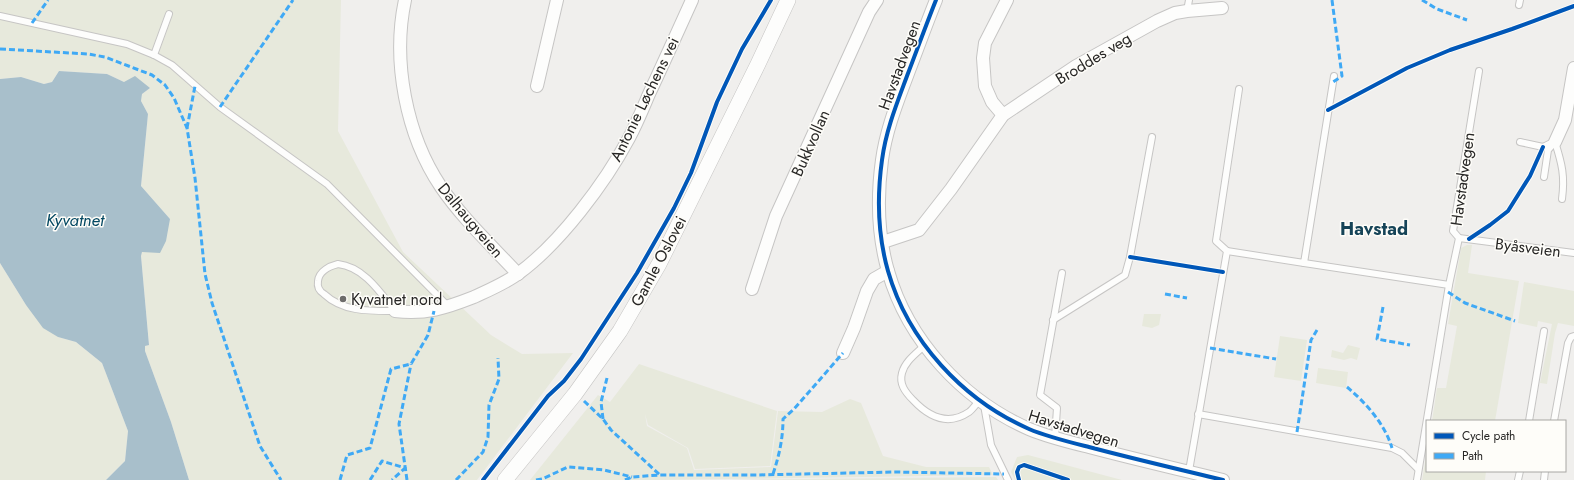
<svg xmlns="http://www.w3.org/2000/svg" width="1574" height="480" font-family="Jost,sans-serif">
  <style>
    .green { fill: #e7e9dc }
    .water { fill: #a8bfcb }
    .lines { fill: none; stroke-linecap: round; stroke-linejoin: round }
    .service-casing { stroke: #c6c5c4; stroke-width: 8 }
    .minor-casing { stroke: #c6c5c4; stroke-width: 14 }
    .tertiary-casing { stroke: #c6c5c4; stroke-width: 16 }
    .service { stroke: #fdfdfc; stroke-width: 6 }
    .minor { stroke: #fdfdfc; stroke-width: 12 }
    .tertiary { stroke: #fdfdfc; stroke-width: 15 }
    .quiet { stroke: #3fa9f5; stroke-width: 3; stroke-dasharray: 6 3; stroke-linecap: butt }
    .cycleway-casing { stroke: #fefdf9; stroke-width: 6 }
    .cycleway { stroke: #0057b8; stroke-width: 4 }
    .poi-dot { fill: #6d6c6b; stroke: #fefdf9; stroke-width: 1.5 }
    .labels { text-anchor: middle; stroke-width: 3; stroke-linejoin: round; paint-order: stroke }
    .street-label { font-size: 16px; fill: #272625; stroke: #fefdf9 }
    .poi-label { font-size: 16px; fill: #272625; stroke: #fefdf9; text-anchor: start }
    .water-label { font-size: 17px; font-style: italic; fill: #044862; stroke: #fefdf9 }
    .quarter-label { font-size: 18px; font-weight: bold; fill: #164458; stroke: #fefdf9 }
  </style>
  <rect width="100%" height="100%" fill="#f0efed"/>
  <g class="green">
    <path d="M0,0H341L338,131L403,252L491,335L522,354L573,353L477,480H189L171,422L145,351V346L149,344L141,256L142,252L170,219L141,186L148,114L141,101L142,94L150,88L124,82L107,74L59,71L52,82L44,84L21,77L0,79Z"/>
    <path d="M1467,245H1472L1468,273L1519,281L1495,421H1432L1437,388H1446L1457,326L1448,324L1460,254L1461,248Z"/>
    <path d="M0,263L26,305L58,337L76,342L102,363L128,431L125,461L106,480H0Z"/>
    <path d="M1524,282L1574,291V326L1558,323L1555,333L1547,384L1540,383L1552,324L1538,321L1537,327L1518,323Z"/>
    <path d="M1144,314H1161L1159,325L1152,328L1142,326Z"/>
    <path d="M1280,336L1307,340L1301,381L1274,377Z"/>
    <path d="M1348,345L1360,348L1357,360L1351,358L1344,360L1331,357L1332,350L1343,353Z"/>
    <path d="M639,364L777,411L770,466L695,469L688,448L648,425L645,414L647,426L687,448L694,470L771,467L778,411L822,412L850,399L861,403L883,456L926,467H989L993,475L657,480H530L598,395L610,402Z"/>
    <path d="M1318,368L1348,372L1346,388L1316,383Z"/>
    <path d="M1427,451V471H1486L1485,480H1422Z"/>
    <path d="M1028,455L1122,480H1015L1011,472L1017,457Z"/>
    <path d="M996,477L998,480H727Z"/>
  </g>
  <path class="water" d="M59,71L107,74L124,82L135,76L150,88L142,94L141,101L148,114L141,186L170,219L166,241L160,253L142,252L141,256L149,345L145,346V351L171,422L189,480H106L125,461L128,431L102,363L76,342L58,337L43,328L26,305L0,263V79L21,77L44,84L52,82Z"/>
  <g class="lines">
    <g class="service-casing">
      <g id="service">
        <path d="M1519,5L1520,0"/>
        <path d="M1187,11L1189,0"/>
        <path d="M0,16L127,44L154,55L172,65L220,107L327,184L449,307"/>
        <path d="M154,55L169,14"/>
        <path d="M1520,142L1543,147L1553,142"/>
        <path d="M1555,142C1562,164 1565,176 1562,199"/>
        <path d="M1544,177L1548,150L1555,142"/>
        <path d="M1459,238L1574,253"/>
        <path d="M1227,251L1304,263L1334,76"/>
        <path d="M1304,263L1449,285"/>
        <path d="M338,264C364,267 380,292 395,311C370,311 343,312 324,294C319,291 317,287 318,281C319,271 330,266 338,264Z"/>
        <path d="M1053,320L1125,275L1130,257L1152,137"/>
        <path d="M925,345C917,353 905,361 902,373C899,384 905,392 913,400C928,416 947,427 969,412C973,409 976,404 979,401"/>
        <path d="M984,405L991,445L1008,480"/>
        <path d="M1198,414L1392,448L1402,453L1418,469"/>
        <path d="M1529,421L1544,331"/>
        <path d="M1554,421L1568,343L1571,337L1574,336"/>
        <path d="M1055,438L1057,408L1040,395L1062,273"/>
        <path d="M1189,471L1227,251L1216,241L1239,89"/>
        <path d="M1417,480L1449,285L1459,238L1453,231L1479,71"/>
        <path d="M1518,480L1520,471"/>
        <path d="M1544,480L1545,471"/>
      </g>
    </g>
    <g class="minor-casing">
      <g id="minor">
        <path d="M405,0C392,61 406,135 441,187C462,218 492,246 518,274"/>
        <path d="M936,0C926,25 917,50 907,76C897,103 886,130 882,160C877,196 878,236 888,271C908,341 963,400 1029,429C1048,437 1069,442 1089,447C1134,459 1178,469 1223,480"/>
        <path d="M537,86L557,0"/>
        <path d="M1003,115L992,102L985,86L983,58L985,43L1007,0"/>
        <path d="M1555,142L1565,120L1574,68"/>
        <path d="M883,242L919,230L951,189L1003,115L1076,66L1157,21L1175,13L1187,11L1222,8"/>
        <path d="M752,289L776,216L869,12L877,0"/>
        <path d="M395,311C425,315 446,308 474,297C489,290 506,283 519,273C560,243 605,183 629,138C637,123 643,108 649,94C664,62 678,31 692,0"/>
        <path d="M843,353L854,328L867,291L874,279L888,271"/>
      </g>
    </g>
    <g class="tertiary-casing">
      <path id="tertiary" d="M505,480L575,394L620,331L659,264L758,64L788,0"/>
    </g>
    <use href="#service" class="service"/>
    <use href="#minor" class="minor"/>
    <use href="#tertiary" class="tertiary"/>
    <g class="quiet">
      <path d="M1332,0L1342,76L1333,82"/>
      <path d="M1422,0L1437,9L1467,20"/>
      <path d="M32,23L48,0"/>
      <path d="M0,49L88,54L105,57L152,75L165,85L174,98L187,128L195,178L205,274L212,303L260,446L281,480"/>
      <path d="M220,107L293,0"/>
      <path d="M187,128L195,86"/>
      <path d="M1448,292L1465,303L1515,321"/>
      <path d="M1165,294L1187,298"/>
      <path d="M1383,307L1377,339L1410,345"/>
      <path d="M1210,348L1276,359"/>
      <path d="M1347,387C1365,402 1385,424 1392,448"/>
      <path d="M584,401L603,419L611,430L660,475"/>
      <path d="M603,419L601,402L607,378"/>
      <path d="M1297,432L1311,340L1317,330"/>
      <path d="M773,474C779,456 783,439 783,419L794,409L843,353"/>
      <path d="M340,480L347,455L370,448L391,369L411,364L428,335L434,311"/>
      <path d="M370,480L382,461L405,468L392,480"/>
      <path d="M407,480L399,424L411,364"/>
      <path d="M456,480L483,452L488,437L489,405L499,379L498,358"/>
      <path d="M536,480L542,479L568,467L604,470L632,477"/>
      <path d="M625,480L632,477L660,475H757L895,472L1004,474"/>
    </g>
    <g class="cycleway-casing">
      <g id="cycleway">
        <path d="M936,0C926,25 917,50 907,76C897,103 886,130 882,160C877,196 878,236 888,271C908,341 963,400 1029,429C1048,437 1069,442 1089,447C1134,459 1178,469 1223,480"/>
        <path d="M1328,110L1407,68L1450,50L1512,29L1574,6"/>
        <path d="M1469,239L1490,225L1508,211L1530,176L1543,147"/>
        <path d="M1130,257L1223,272"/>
        <path d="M483,480L548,396L564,381L581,359L637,273L674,208L691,173L717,102L742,49L771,0"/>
        <path d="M1019,480L1017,472L1019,467L1024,465L1068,480"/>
      </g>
    </g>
    <use href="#cycleway" class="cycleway"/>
  </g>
  <circle class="poi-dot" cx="343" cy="299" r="4"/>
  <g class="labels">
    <g class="street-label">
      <text transform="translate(1093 58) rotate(-31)" y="6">Broddes veg</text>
      <text transform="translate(899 65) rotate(-70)" y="6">Havstadvegen</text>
      <text transform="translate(644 99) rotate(-64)" y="6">Antonie Løchens vei</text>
      <text transform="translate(810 143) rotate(-66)" y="6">Bukkvollan</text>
      <text transform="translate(1462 179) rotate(-82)" y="6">Havstadvegen</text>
      <text transform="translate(471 220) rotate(50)" y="6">Dalhaugveien</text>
      <text transform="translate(1528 247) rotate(7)" y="6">Byåsveien</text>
      <text transform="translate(658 261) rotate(-62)" y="6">Gamle Oslovei</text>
      <text transform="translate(1074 428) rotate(17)" y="6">Havstadvegen</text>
    </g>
    <g class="poi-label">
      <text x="351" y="305">Kyvatnet nord</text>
    </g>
    <g class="water-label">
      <text x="75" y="226">Kyvatnet</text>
    </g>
    <g class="quarter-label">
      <text x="1374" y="235">Havstad</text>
    </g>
  </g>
  <rect x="1426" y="420" width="140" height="52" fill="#fefdf9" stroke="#a8a7a4"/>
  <rect x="1434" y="433" width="20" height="6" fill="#0057b8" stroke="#a8a7a4"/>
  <text x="1462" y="440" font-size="12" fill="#272625">Cycle path</text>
  <rect x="1434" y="453" width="20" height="6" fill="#3fa9f5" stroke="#a8a7a4"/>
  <text x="1462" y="460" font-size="12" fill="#272625">Path</text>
</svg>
